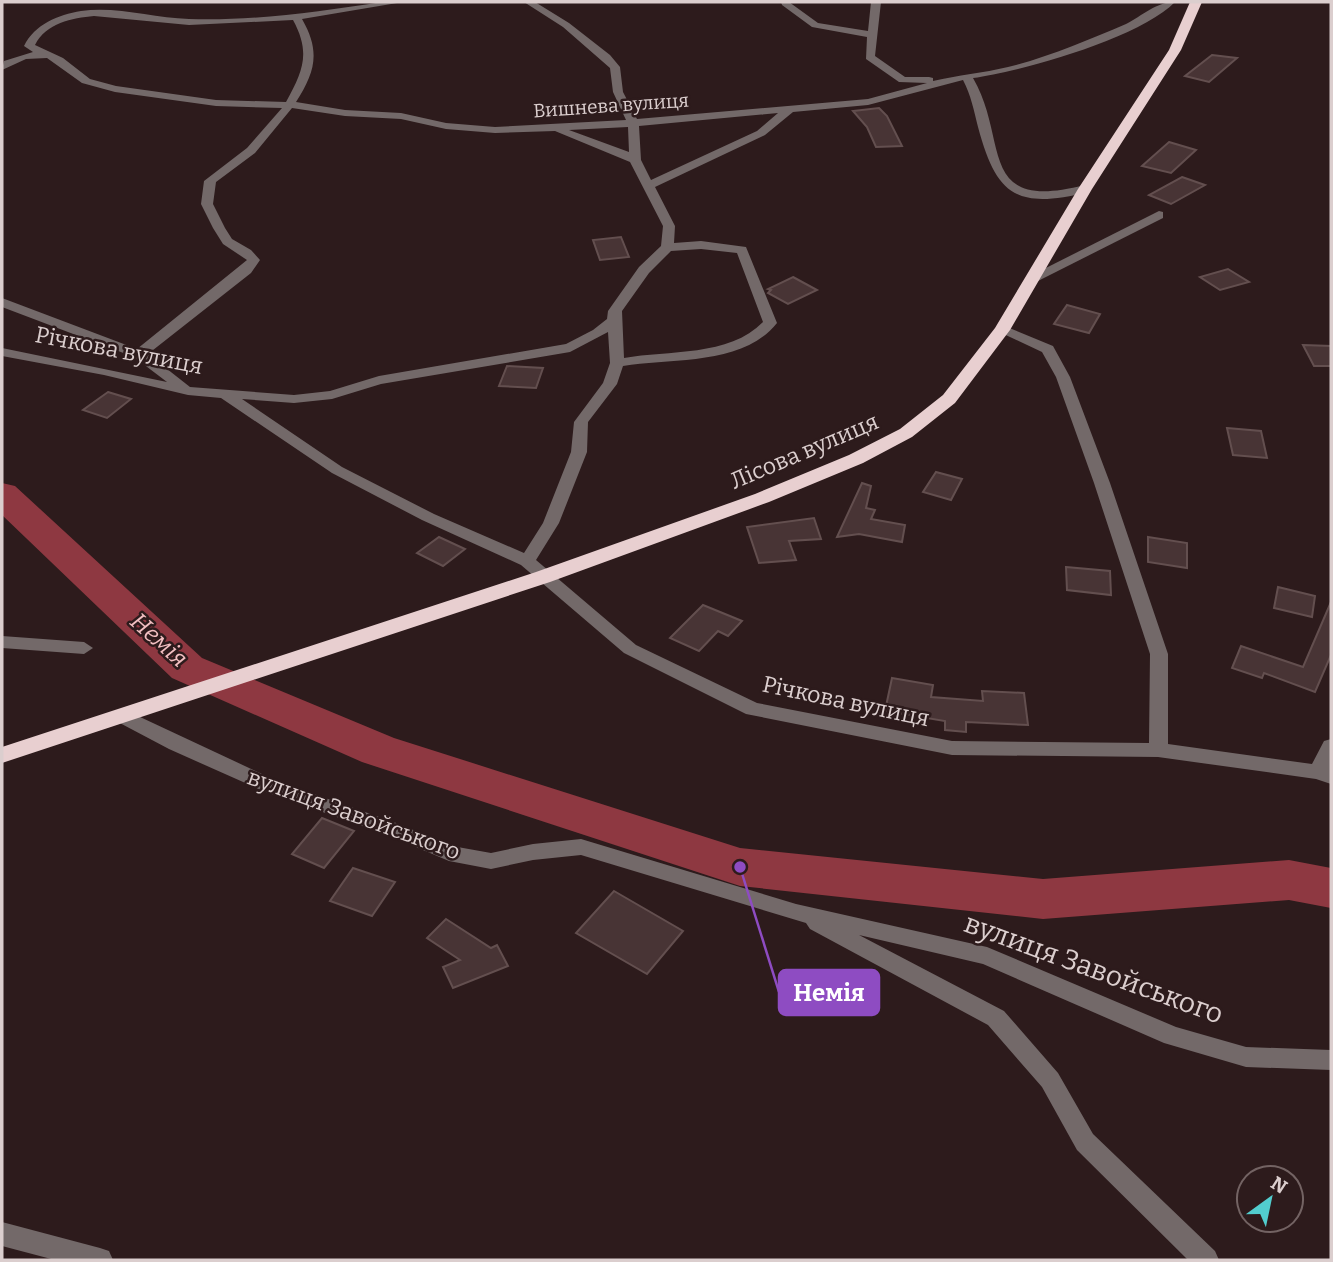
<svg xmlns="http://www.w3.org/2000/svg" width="1333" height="1262" font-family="Bitter,serif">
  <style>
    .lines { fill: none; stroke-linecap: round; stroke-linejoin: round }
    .river { fill: #8e3841; fill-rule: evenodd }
    .building { fill: #483435; stroke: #634f4f; stroke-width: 2 }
    .minor { fill: #736969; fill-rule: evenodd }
    .highway { fill: #e8cfd0; fill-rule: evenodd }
    .labels { text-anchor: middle; stroke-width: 5; stroke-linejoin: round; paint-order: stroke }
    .far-street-label { font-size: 19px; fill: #dbcece; stroke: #2d1b1c }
    .street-label { font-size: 23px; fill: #dbcece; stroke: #2d1b1c }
    .water-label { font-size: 24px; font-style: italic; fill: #f2bfc1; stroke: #2d1b1c }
    .near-street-label { font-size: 28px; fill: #dbcece; stroke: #2d1b1c }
    .leader { fill: none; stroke: #8e4cc2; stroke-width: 2.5 }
    .callout-dot { fill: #8e4cc2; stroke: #2d1b1c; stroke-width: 2.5 }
    .callout { fill: #8e4cc2; stroke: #8e4cc2; stroke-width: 2.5 }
    .callout-label { font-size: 24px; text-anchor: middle; font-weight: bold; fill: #fff }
  </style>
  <rect width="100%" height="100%" fill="#2d1b1c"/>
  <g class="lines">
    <path class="river" d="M2,483L15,486L202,658L394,738L740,848L1043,879L1289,860L1331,868V908L1289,900L1043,919L740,886L362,762L172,678L2,515Z"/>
  </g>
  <g class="building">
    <path d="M1212,55L1237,58L1209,82L1185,76Z"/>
    <path d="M879,108L887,116L902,146L876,147L867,127L853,111Z"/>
    <path d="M1169,142L1196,150L1171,173L1142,166Z"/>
    <path d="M1182,177L1205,185L1171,204L1149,195Z"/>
    <path d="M621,237L629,257L600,260L593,240Z"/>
    <path d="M1228,269L1249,282L1220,290L1200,277Z"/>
    <path d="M793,277L817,290L788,304L768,293L771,290L768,289Z"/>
    <path d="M1067,305L1100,314L1089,333L1054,324Z"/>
    <path d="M1303,345L1331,346V366H1314Z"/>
    <path d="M507,366L543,368L536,388L499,386Z"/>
    <path d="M108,392L131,399L107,418L83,410Z"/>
    <path d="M1227,428L1261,431L1267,458L1233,455Z"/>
    <path d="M936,472L962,479L951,500L923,492Z"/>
    <path d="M862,483L871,486L866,508L875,510L871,519L905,525L902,542L859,534L837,537Z"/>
    <path d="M814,518L821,539L789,541L796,560L759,563L747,527Z"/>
    <path d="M439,537L465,549L443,566L417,553Z"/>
    <path d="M1148,537L1187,543V568L1148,562Z"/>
    <path d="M1066,567L1110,571L1111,595L1067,590Z"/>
    <path d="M1278,587L1315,596L1312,617L1274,608Z"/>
    <path d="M1331,602V655L1315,692L1264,673L1262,678L1232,668L1241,646L1303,667Z"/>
    <path d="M703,605L742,621L728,636L718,631L699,651L670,638Z"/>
    <path d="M892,678L933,685L931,697L983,701L982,691L1024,693L1028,725L966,722V732L945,730V721L885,711Z"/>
    <path d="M322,818L354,831L324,868L292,854Z"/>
    <path d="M353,868L395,882L372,916L330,901Z"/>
    <path d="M614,891L683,931L647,974L576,933Z"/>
    <path d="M446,919L491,948L497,945L508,966L453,988L443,967L460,960L427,938Z"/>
  </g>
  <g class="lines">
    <g class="minor">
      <path d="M382,2H403L302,19C321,52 315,72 296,102L345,110L401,113L446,123L495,127L626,120L613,92L610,68L563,27L524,2H535L569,23L610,55L620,67L623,92L637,119L868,99L927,83L899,82L866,59L867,37L812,27L782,5L781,2H789L818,23L868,31L871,2H881L875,56L905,77H929L933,78V81C958,75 983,73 1008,67C1049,57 1088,40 1126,24C1142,16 1156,2 1175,2C1140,38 1023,71 973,78C1010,141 975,213 1085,185L1089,186V192C1018,209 997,198 978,127C974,111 971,95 963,80L868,105L793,112L765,135L655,187L675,226L674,243L701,241L746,247L777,323C743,366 672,358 623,366L617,384L588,422L587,452L559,523L536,560L636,645L757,703L952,741L1149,743L1150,654L1094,483L1056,377L1042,352L995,330L997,327H1007L1053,346L1070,377L1110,483L1168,654V744L1312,764L1324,741L1331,739V784L1316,779L1158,757L952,755L746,714L624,653L521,565L422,520L332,473L221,398L188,395L104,375L2,356V348L167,382L134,357L2,307V298L137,349L247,260L223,244L213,228L201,204L204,181L247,148L282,108L216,106L115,92L82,83L47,58L26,59L2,70L4,61L33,52L24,46C35,24 58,15 81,11C117,6 153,18 189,19C253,21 318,12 382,2ZM94,16L189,25L293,20C311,53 303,71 286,102L216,100L116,86L90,79L63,58L35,45C46,23 72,18 94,16ZM292,108L345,116L401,119L446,129L495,133L555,131L630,162L663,226L661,246L639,267L608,311L607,319L593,330L566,344L379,376L330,391L294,395L190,387L148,354L251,273L260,260L251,250L232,239L225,228L213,204L216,182L255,153ZM778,113L757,131L651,180L641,160L639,126ZM628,127L629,152L569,130ZM701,249L737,253L763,322C729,357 668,350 624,358L622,311L649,273L671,251ZM608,332L610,363L603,383L574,422L571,452L543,523L524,553L434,514L342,467L242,399L294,403L332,399L381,384L570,352Z"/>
      <path d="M1159,211L1163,212V218L1038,281H1028L1026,278Z"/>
      <path d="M2,636L84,642L93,648L84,654L2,648Z"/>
      <path d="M123,709L277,781L399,824L452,846L491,853L533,844L581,839L796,904L987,947L1176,1027L1246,1047L1331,1050V1070L1246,1067L1164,1043L983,964L859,935L1004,1011L1058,1073L1093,1134L1215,1251L1219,1260H1188L1077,1150L1042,1087L988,1025L810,929L806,923L581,855L533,860L491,869L449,861L385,834L263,791L169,749L116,721L114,716L116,711Z"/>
      <path d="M2,1222L100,1248L109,1251L113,1260H55L2,1246Z"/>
    </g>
    <path class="highway" d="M1190,2H1202L1181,50L1092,189L1010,330L955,403L912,437L863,463L769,502L550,582L2,763V747L536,572L755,494L849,455L900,429L943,395L995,328L1078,189L1169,50Z"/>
  </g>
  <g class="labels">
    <g class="far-street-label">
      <text transform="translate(611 105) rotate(-4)" y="7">Вишнева вулиця</text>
    </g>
    <g class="street-label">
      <text transform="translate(119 350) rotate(11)" y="8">Річкова вулиця</text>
      <text transform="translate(804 451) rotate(-23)" y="8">Лісова вулиця</text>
      <text transform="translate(846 701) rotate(12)" y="8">Річкова вулиця</text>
      <text transform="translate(354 814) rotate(20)" y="8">вулиця Завойського</text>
    </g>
    <g class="water-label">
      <text transform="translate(159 640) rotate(42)" y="8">Немія</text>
    </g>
    <g class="near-street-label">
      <text transform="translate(1094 968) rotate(20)" y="10">вулиця Завойського</text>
    </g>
  </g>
  <path class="leader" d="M740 867L779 992"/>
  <circle class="callout-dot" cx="740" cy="867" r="7"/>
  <rect class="callout" x="779" y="970" width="100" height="45" rx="7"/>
  <g class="callout-label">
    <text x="829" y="1001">Немія</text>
  </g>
  <rect width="1333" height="1262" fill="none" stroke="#dbcece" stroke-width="7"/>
  <g transform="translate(1270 1199) rotate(33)"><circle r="33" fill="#2d1b1c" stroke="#736363" stroke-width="2"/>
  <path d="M0-5L12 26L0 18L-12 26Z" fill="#52cdce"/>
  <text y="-10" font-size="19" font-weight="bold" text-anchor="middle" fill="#dbcece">N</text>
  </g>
</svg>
